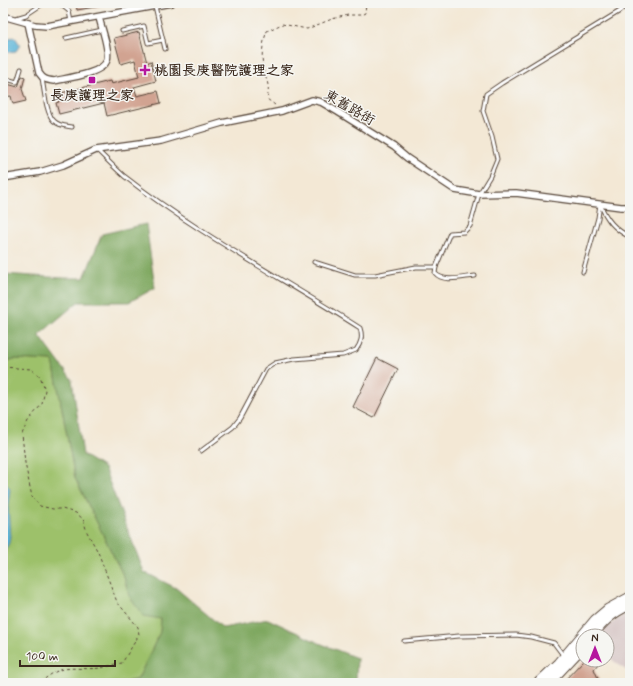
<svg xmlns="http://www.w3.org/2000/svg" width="633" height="686" font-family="Mynerve,'LXGW WenKai TC',sans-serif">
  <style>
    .industrial { fill: #d2bfbf }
    .green { fill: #9dc16b; stroke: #6c7644 }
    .forest { fill: #7ea75f; stroke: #5c683e }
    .water { fill: #5bb5d9; stroke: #4b707c }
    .building { fill: #d1a391 }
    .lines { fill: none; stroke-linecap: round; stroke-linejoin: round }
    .lane-casing { stroke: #574639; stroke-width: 5 }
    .street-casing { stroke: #574639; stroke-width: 8 }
    .primary-casing { stroke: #574639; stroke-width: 11 }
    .path { stroke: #574639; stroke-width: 1; stroke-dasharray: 3 3; stroke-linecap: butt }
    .lane { stroke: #fff; stroke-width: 3 }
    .street { stroke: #fff; stroke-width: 5.5 }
    .primary { stroke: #fff; stroke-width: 9 }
    .poi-dot { fill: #b5179e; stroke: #f6f6f2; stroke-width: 1.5 }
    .labels { text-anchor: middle; stroke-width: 3; stroke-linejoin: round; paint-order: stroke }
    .poi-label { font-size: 14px; font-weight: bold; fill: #3b2a1e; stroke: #f6f6f2; text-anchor: start }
    .street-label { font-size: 14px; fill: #3b2a1e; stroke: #f6f6f2 }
  </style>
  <rect width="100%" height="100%" fill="#f6f6f2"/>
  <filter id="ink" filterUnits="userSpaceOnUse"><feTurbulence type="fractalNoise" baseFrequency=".025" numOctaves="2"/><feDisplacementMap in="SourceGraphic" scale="8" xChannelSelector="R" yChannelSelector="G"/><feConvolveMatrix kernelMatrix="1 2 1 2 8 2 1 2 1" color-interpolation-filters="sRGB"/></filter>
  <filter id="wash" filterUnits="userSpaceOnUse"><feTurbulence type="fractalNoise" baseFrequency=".012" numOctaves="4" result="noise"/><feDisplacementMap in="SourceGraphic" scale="16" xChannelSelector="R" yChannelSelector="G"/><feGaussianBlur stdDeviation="0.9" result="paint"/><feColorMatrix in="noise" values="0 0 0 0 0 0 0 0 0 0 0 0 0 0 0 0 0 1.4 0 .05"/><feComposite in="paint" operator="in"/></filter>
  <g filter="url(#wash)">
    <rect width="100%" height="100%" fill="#f3e8d5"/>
    <path class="industrial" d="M624,615L630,618V673L607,656V636H599L610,624Z"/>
    <path class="green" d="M14,359L53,361L75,478L124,577L129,596L161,619L160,632L138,679L122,683H3V362Z"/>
    <path class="forest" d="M146,224L155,288L129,302H78L39,335L72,380L83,455L104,468L144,572L176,588L223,628L268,619L319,643L357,658L356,683H122L138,679L160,632L161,619L143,616L129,596L124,577L75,478L53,361L14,359L3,362V274L64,278H84L102,234Z"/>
    <g class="water">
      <path d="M3,33L9,38L15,37L20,45L16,51L9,52L3,51Z"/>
      <path d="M3,478L10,489L8,506L10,536L9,543L3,554Z"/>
    </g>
    <g id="blocks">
      <g class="building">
        <path d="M76,3H101V6L77,10Z"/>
        <path d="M139,32L147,63L151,61L156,81L134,87L137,96L158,91L161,103L107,116L104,103L59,114L56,103L59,102L57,94L110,81L111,84L139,77L135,60L121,64L114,38Z"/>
        <path d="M22,76L25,77L22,89L26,101L13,104L11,96L3,97V89H5V86L7,84L18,87Z"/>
        <path d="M377,358L398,369L374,418L353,407Z"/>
        <path d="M584,660H601L594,669L600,683H562Z"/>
      </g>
    </g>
  </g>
  <g filter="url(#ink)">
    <use href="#blocks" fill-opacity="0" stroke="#574639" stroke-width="1"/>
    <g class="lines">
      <g class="lane-casing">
        <g id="lane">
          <path d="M59,3L69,11L71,22"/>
          <path d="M155,6L165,49"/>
          <path d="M16,18L26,15L44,3"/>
          <path d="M122,31L144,26L148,43L163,40"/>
          <path d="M66,38L102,30"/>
          <path d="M3,78L17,82L21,69"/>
          <path d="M42,78C44,89 46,114 54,121C59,126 66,126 72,127"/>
          <path d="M98,151C106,159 115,168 124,176C198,234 282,278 360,328C363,337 361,343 356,350L343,355L294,359L275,363L266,369L240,418L233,427L201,451"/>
          <path d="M600,204C607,220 614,229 630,237"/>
          <path d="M314,262L355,275H375L416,267H436L450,233L464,232L470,226L479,194L490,176L497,159L492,137L483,111L486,94L502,83L620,11L628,3"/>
          <path d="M436,267L435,273C443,283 463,277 475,276"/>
          <path d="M583,272L598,218L600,204"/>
          <path d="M404,641L459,636L516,635L531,637L554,643L563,655"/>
        </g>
      </g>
      <g class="street-casing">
        <g id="street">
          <path d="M3,16L35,25L47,26L171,3"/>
          <path d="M28,23L39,73C43,79 46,80 54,81C67,78 103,74 107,60C110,50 101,27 99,17"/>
          <path d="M3,178L40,172L63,165L96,150L161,141L222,123L282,111L312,100L321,102L338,112L394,147L407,158L455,190L479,194L516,193L621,207H630"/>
        </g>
      </g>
      <g class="primary-casing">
        <g id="primary">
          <path d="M592,636C604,621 612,613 630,605"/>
          <path d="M538,683L559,663L595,620L608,609L630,597"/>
          <path d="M549,683L583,647"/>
        </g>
      </g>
      <g class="path">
        <path d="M275,105L267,99C271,83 265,80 263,66C261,55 263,41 267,31L282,24L307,29L332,19L348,15H361L365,13L366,3"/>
        <path d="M3,367L31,369L40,376L45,390L42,404L28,421L22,434L25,463L32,497L40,506L53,509H62L76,513L83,519L87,532L98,552L117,602L138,627L139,635L122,663C114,664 107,667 100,668C73,671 64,661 40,683"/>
      </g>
      <use href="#lane" class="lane"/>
      <use href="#street" class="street"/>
      <use href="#primary" class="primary"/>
    </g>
  </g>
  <g class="poi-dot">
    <path d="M143 64h4v4h4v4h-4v4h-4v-4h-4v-4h4z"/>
    <rect x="88" y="76" width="8" height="8" rx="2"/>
  </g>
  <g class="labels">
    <g class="poi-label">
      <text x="154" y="75">桃園長庚醫院護理之家</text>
      <text x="92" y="100" text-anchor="middle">長庚護理之家</text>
    </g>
    <g class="street-label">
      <text transform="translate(350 107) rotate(30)" y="5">東舊路街</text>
    </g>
  </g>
  <rect width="633" height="686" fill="none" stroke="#f6f6f2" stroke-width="16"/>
  <g transform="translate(595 648)"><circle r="19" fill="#f6f6f2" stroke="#aba49d"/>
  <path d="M0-3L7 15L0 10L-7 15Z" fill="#b5179e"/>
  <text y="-6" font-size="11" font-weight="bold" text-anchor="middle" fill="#3b2a1e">N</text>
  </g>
  <path d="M20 660v6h95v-6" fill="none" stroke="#3b2a1e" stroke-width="2"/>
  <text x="26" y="660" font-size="12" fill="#3b2a1e" stroke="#f6f6f2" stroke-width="3" paint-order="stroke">100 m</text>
</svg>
